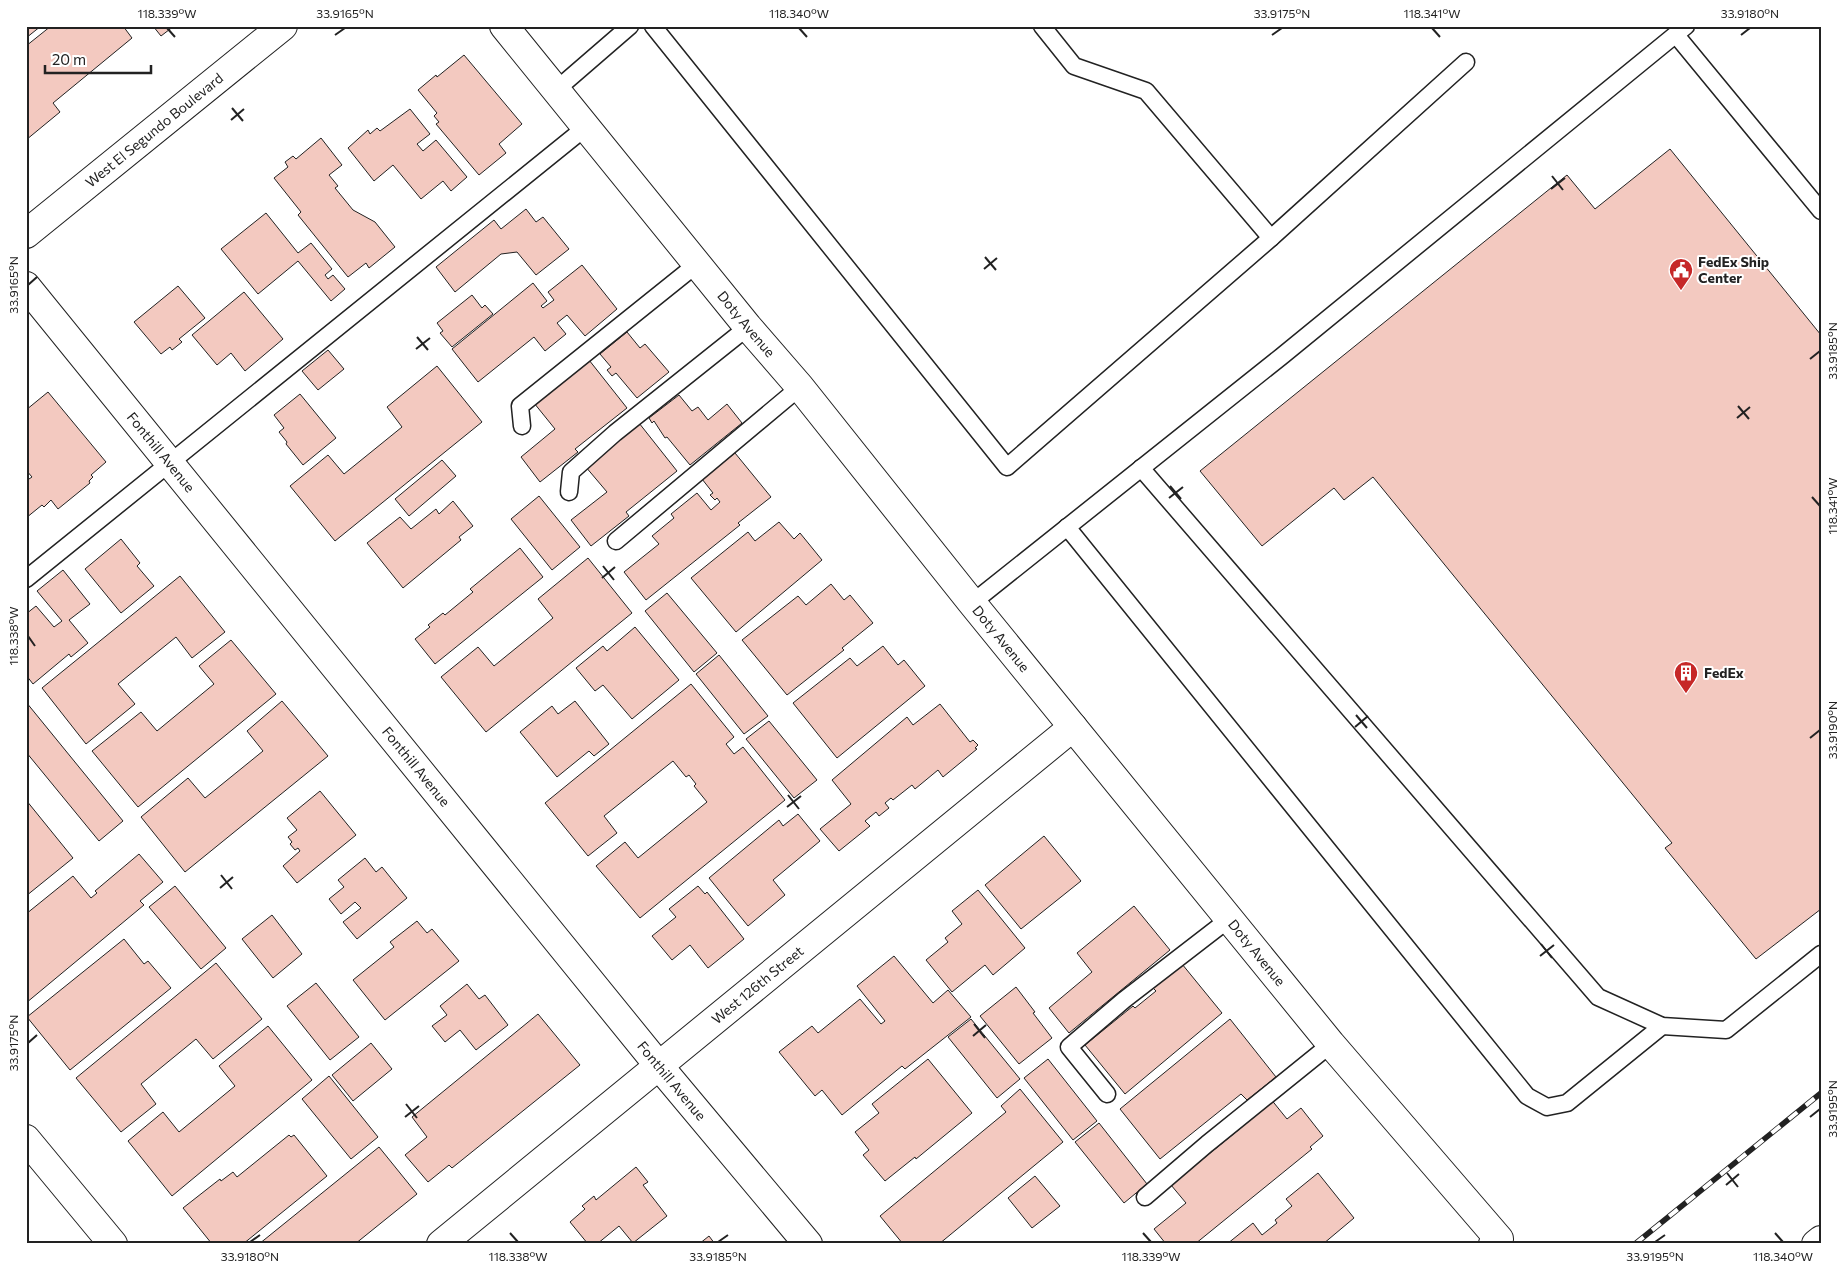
<svg xmlns="http://www.w3.org/2000/svg" width="1847" height="1270" font-family="Commissioner,sans-serif">
  <style>
    .building { fill: #f3c9c0; stroke: #222 }
    .lines { fill: none; stroke-linecap: round; stroke-linejoin: round }
    .service-casing { stroke: #222; stroke-width: 19 }
    .minor-casing { stroke: #222; stroke-width: 30 }
    .tertiary-casing { stroke: #222; stroke-width: 30 }
    .primary-casing { stroke: #222; stroke-width: 30 }
    .service { stroke: #fff; stroke-width: 16 }
    .minor { stroke: #fff; stroke-width: 28 }
    .tertiary { stroke: #fff; stroke-width: 28 }
    .primary { stroke: #fff; stroke-width: 28 }
    .rail-casing { stroke: #222; stroke-width: 5.5 }
    .rail { stroke: #fff; stroke-width: 4; stroke-dasharray: 11; stroke-linecap: butt }
    .ticks { fill: none; stroke: #222; stroke-width: 2 }
    .labels { text-anchor: middle; stroke-width: 4; stroke-linejoin: round; paint-order: stroke }
    .street-label { font-size: 14px; fill: #222; stroke: #fff }
    .poi-label { font-size: 14px; font-weight: bold; fill: #222; stroke: #fff; text-anchor: start }
    .neatline { fill: none; stroke: #222; stroke-width: 2 }
    .ticks-label { font-size: 12px; text-anchor: middle; fill: #222 }
  </style>
  <rect width="100%" height="100%" fill="#fff"/>
  <g class="building">
    <path d="M26,26H41L26,38Z"/>
    <path d="M51,26H123L132,38L53,103L60,112L26,140V46Z"/>
    <path d="M153,26H174L161,36Z"/>
    <path d="M464,55L522,124L499,144L506,153L479,175L436,124L439,122L434,116L437,113L418,90L436,75L437,77Z"/>
    <path d="M410,109L430,134L417,144L423,151L436,140L467,177L451,191L443,181L421,199L393,165L374,181L348,148L368,130L370,134L377,128L380,131Z"/>
    <path d="M321,138L342,165L329,175L338,186L335,188L353,210L375,222L395,247L369,268L366,263L348,277L298,215L301,212L274,178L288,167L285,162L293,156L296,159Z"/>
    <path d="M1670,149L1821,335V909L1756,959L1665,848L1672,843L1373,477L1344,500L1334,488L1262,546L1200,471L1567,175L1595,209Z"/>
    <path d="M526,209L536,222L543,217L569,249L536,275L517,252L501,254L455,292L436,267L494,220L501,229Z"/>
    <path d="M266,213L298,253L311,243L332,269L325,275L328,279L333,275L345,289L331,301L298,261L258,294L221,249Z"/>
    <path d="M582,265L617,309L585,336L567,315L557,323L566,334L545,351L534,337L478,382L452,349L533,283L547,301L541,306L543,308L554,300L548,292Z"/>
    <path d="M178,286L205,318L179,339L182,342L172,350L170,347L161,354L134,322Z"/>
    <path d="M244,292L283,339L245,371L231,353L217,365L192,335Z"/>
    <path d="M472,295L482,308L485,305L493,314L452,347L440,333L443,331L437,323Z"/>
    <path d="M627,332L640,348L645,344L669,372L637,398L616,373L612,376L607,370L611,367L600,354Z"/>
    <path d="M328,350L344,369L318,390L302,371Z"/>
    <path d="M589,360L627,408L575,449L578,452L540,482L521,457L555,429L534,403Z"/>
    <path d="M437,366L482,422L335,541L290,486L328,455L344,474L402,427L387,407Z"/>
    <path d="M48,392L106,462L91,475L93,477L89,481L90,483L58,509L51,500L44,507L42,505L26,518V481L32,477L26,470V459L28,458L26,455V410Z"/>
    <path d="M300,394L336,438L303,465L286,444L287,442L279,432L284,428L274,415Z"/>
    <path d="M679,395L692,411L698,407L708,420L727,404L742,423L690,465L667,437L665,438L654,421L652,423L649,418Z"/>
    <path d="M639,423L677,471L626,512L629,516L591,546L571,520L607,492L585,466Z"/>
    <path d="M735,453L771,497L738,523L740,525L646,600L624,572L659,544L652,536L674,518L671,514L697,493L711,510L720,502L717,498L715,500L710,495L713,493L702,479Z"/>
    <path d="M442,460L456,476L409,516L395,499Z"/>
    <path d="M539,496L580,547L552,570L511,519Z"/>
    <path d="M453,501L473,526L459,537L461,540L403,588L367,543L400,517L411,529L436,509L439,514Z"/>
    <path d="M779,522L794,539L800,533L822,560L736,632L691,578L748,532L755,541Z"/>
    <path d="M121,539L140,563L137,566L154,586L121,613L85,569Z"/>
    <path d="M520,548L543,577L435,664L415,639L430,627L428,625L443,613L445,615L473,592L470,589Z"/>
    <path d="M588,558L632,613L486,732L441,677L478,647L494,666L553,618L538,599Z"/>
    <path d="M63,570L90,604L69,620L88,643L71,657L69,654L33,684L26,675V614L36,606L54,627L62,621L37,591Z"/>
    <path d="M180,576L225,632L192,658L176,637L118,684L135,704L86,744L42,688Z"/>
    <path d="M831,584L844,600L850,595L873,623L842,648L844,650L787,695L742,640L798,596L806,605Z"/>
    <path d="M667,593L717,653L694,672L645,611Z"/>
    <path d="M635,627L679,680L632,719L603,685L595,691L576,668L603,646L607,651Z"/>
    <path d="M231,640L276,694L138,807L92,751L141,712L157,731L214,684L199,666Z"/>
    <path d="M883,646L898,665L904,660L925,686L837,758L793,703L850,658L857,666Z"/>
    <path d="M719,655L768,716L744,734L696,674Z"/>
    <path d="M691,684L734,737L726,744L734,754L743,747L785,800L640,918L596,866L625,842L638,858L707,802L694,786L696,784L689,775L686,777L673,761L604,816L617,833L588,856L545,803Z"/>
    <path d="M282,701L328,756L185,872L141,817L188,778L205,798L263,751L247,731Z"/>
    <path d="M575,701L609,744L594,756L589,751L557,777L520,732L552,706L558,714Z"/>
    <path d="M26,702L123,821L99,841L26,752Z"/>
    <path d="M940,704L970,742L973,740L978,745L975,748L977,749L943,777L938,770L915,789L912,785L893,800L891,798L885,803L889,808L879,816L876,812L865,821L870,826L839,851L820,829L851,804L832,780L907,717L913,725Z"/>
    <path d="M769,721L817,780L794,798L746,739Z"/>
    <path d="M320,791L356,835L297,883L283,866L300,851L298,848L295,850L290,844L292,842L288,837L297,830L287,818Z"/>
    <path d="M26,800L73,858L26,896Z"/>
    <path d="M798,814L820,841L773,880L785,895L748,926L709,878L779,820L783,826Z"/>
    <path d="M1044,836L1081,881L1021,929L985,885Z"/>
    <path d="M139,854L163,882L140,901L144,905L26,1003V914L73,876L91,898L97,893L95,891Z"/>
    <path d="M365,858L376,872L382,867L407,898L357,939L343,922L361,908L355,902L341,914L329,899L344,887L338,880Z"/>
    <path d="M175,886L226,948L201,969L149,907Z"/>
    <path d="M698,886L705,894L707,892L744,939L708,968L690,945L672,960L652,936L676,917L669,909Z"/>
    <path d="M978,890L1025,948L993,975L985,965L952,992L926,960L948,942L945,938L962,924L952,911Z"/>
    <path d="M1134,906L1170,950L1069,1033L1049,1008L1092,972L1077,953Z"/>
    <path d="M272,915L302,954L273,978L242,939Z"/>
    <path d="M417,921L427,933L432,929L459,961L385,1020L353,980L394,947L390,942Z"/>
    <path d="M124,939L144,964L148,961L171,988L70,1070L27,1017Z"/>
    <path d="M894,956L933,1003L948,990L971,1017L905,1069L902,1066L842,1115L822,1090L815,1096L779,1052L812,1026L818,1033L860,999L881,1024L885,1021L857,986Z"/>
    <path d="M216,963L262,1019L213,1059L196,1039L141,1084L156,1104L121,1132L76,1078Z"/>
    <path d="M1182,964L1222,1013L1125,1094L1085,1045L1133,1006L1135,1008L1156,991L1153,988Z"/>
    <path d="M316,983L359,1037L330,1060L287,1006Z"/>
    <path d="M467,984L479,999L485,995L508,1025L476,1050L460,1030L445,1042L432,1026L447,1015L440,1006Z"/>
    <path d="M1016,987L1035,1012L1033,1013L1052,1038L1019,1064L980,1016Z"/>
    <path d="M538,1014L580,1065L452,1168L449,1165L428,1182L405,1155L427,1137L412,1117Z"/>
    <path d="M971,1019L1020,1079L997,1098L948,1037Z"/>
    <path d="M1230,1019L1276,1077L1247,1100L1241,1094L1160,1159L1120,1109Z"/>
    <path d="M268,1026L312,1080L172,1196L128,1141L163,1112L179,1132L235,1086L219,1066Z"/>
    <path d="M371,1043L392,1069L353,1101L332,1075Z"/>
    <path d="M928,1059L972,1113L916,1159L915,1157L885,1181L863,1155L869,1150L855,1132L879,1113L872,1104Z"/>
    <path d="M1048,1059L1097,1121L1073,1140L1024,1078Z"/>
    <path d="M329,1076L378,1137L351,1159L302,1099Z"/>
    <path d="M1020,1089L1063,1142L939,1244H903L880,1216L1006,1112L1001,1106Z"/>
    <path d="M1270,1098L1287,1119L1301,1108L1323,1136L1310,1147L1312,1149L1195,1244H1166L1154,1229L1186,1203L1171,1185L1242,1127L1239,1124Z"/>
    <path d="M1099,1123L1147,1184L1124,1203L1075,1142Z"/>
    <path d="M289,1135L291,1137L294,1135L327,1176L243,1244H212L183,1208L220,1179L221,1181L233,1172L237,1177Z"/>
    <path d="M379,1147L417,1194L355,1244H259Z"/>
    <path d="M636,1167L648,1182L643,1185L667,1216L633,1243L619,1226L597,1244H588L570,1222L585,1209L582,1206L594,1196L596,1200Z"/>
    <path d="M1318,1173L1354,1218L1323,1244H1227L1253,1223L1262,1235L1277,1223L1275,1220L1292,1206L1286,1199Z"/>
    <path d="M1035,1176L1060,1206L1032,1228L1008,1198Z"/>
    <path d="M709,1236L715,1244H699Z"/>
  </g>
  <g class="lines">
    <g class="service-casing">
      <g id="service">
        <path d="M653,26L1007,467L1271,238L1466,62"/>
        <path d="M1042,26L1074,66L1146,91L1271,238"/>
        <path d="M1676,35L1821,211"/>
        <path d="M556,90L630,26"/>
        <path d="M522,426L520,406L697,264"/>
        <path d="M1141,468L1598,997L1662,1026L1726,1030L1821,954"/>
        <path d="M569,492L571,472L615,433L748,327"/>
        <path d="M1067,527L1527,1096L1547,1107L1567,1103L1662,1026"/>
        <path d="M616,541L800,387"/>
        <path d="M26,579L586,127"/>
        <path d="M972,603L1282,356L1686,26"/>
        <path d="M1107,1094L1069,1047L1124,1000L1229,919"/>
        <path d="M1145,1197L1207,1144L1331,1044"/>
      </g>
    </g>
    <g class="minor-casing">
      <g id="minor">
        <path id="s1" d="M504,26L748,327L800,387L972,603L1331,1044L1499,1239L1493,1244"/>
        <path id="s2" d="M26,286L659,1066L808,1244"/>
        <path d="M26,1139L113,1244"/>
        <path id="s3" d="M441,1244L1073,727"/>
      </g>
    </g>
    <g class="tertiary-casing">
      <path id="tertiary" d="M1816,1244L1821,1240"/>
    </g>
    <g class="primary-casing">
      <g id="primary">
        <path id="s4" d="M26,234L283,26"/>
      </g>
    </g>
    <use href="#service" class="service"/>
    <use href="#minor" class="minor"/>
    <use href="#tertiary" class="tertiary"/>
    <use href="#primary" class="primary"/>
    <g class="rail-casing">
      <path id="rail" d="M1635,1244L1821,1093"/>
    </g>
    <use href="#rail" class="rail"/>
  </g>
  <path class="ticks" d="M167,28L175,37M799,28L807,37M1432,28L1440,37M335,35L345,28M1272,35L1282,28M1741,35L1750,28M232,108L243,121M231,120L244,109M1552,176L1563,190M1551,189L1565,178M985,257L996,270M984,269L997,258M28,285L37,277M417,337L428,350M416,349L430,338M1810,359L1820,351M1738,406L1749,419M1737,418L1750,407M1170,486L1181,499M1812,497L1820,506M1169,498L1183,487M603,566L614,580M602,578L615,567M28,636L35,646M1356,715L1367,728M1355,727L1368,716M1810,738L1820,730M788,795L799,809M787,807L801,796M221,875L232,889M220,888L233,877M1541,944L1552,958M1540,956L1554,945M974,1024L985,1038M973,1036L986,1025M28,1043L37,1035M406,1104L417,1118M405,1117L419,1106M1810,1117L1820,1109M1727,1173L1738,1187M1726,1185L1739,1174M510,1233L518,1242M1143,1233L1151,1242M1775,1233L1783,1242M250,1242L260,1235M718,1242L728,1235M1655,1242L1665,1235"/>
  <defs>
    <g id="civic-pin" transform="scale(1.25)"><path d="M0 17L-7.5 6A9.5 9.5 0 1 1 7.5 6Z" fill="#c62828" stroke="#fff"/><path d="M-.6-6.5H3V-4.5H.6V-3L4-1V1h2V6H-6V1h2V-1L-.6-3ZM-1.2 2.5V6h2.4V2.5Z" fill="#fff"/></g>
    <g id="building-pin" transform="scale(1.25)"><path d="M0 17L-7.5 6A9.5 9.5 0 1 1 7.5 6Z" fill="#c62828" stroke="#fff"/><path d="M-4-6H4V6H1V3H-1V6H-4ZM-2.5-4.3h1.7v1.8h-1.7ZM.8-4.3h1.7v1.8H.8ZM-2.5-1h1.7V.8h-1.7ZM.8-1h1.7V.8H.8Z" fill="#fff"/></g>
  </defs>
  <g fill-rule="evenodd">
    <use href="#civic-pin" x="1681" y="270"/>
    <use href="#building-pin" x="1686" y="673"/>
  </g>
  <g class="labels">
    <g class="street-label">
      <text dy="5" stroke="none"><textPath href="#s4" startOffset="165">West El Segundo Boulevard</textPath></text>
      <text dy="5" stroke="none"><textPath href="#s1" startOffset="384">Doty Avenue</textPath></text>
      <text dy="5" stroke="none"><textPath href="#s2" startOffset="214">Fonthill Avenue</textPath></text>
      <text dy="5" stroke="none"><textPath href="#s1" startOffset="789">Doty Avenue</textPath></text>
      <text dy="5" stroke="none"><textPath href="#s2" startOffset="619">Fonthill Avenue</textPath></text>
      <text dy="5" stroke="none"><textPath href="#s1" startOffset="1194">Doty Avenue</textPath></text>
      <text dy="5" stroke="none"><textPath href="#s3" startOffset="409">West 126th Street</textPath></text>
      <text dy="5" stroke="none"><textPath href="#s2" startOffset="1024">Fonthill Avenue</textPath></text>
    </g>
    <g class="poi-label">
      <text x="1698" y="267">FedEx Ship<tspan x="1698" dy="16">Center</tspan></text>
      <text x="1704" y="678">FedEx</text>
    </g>
  </g>
  <rect width="1847" height="1270" fill="none" stroke="#ffffff" stroke-width="55"/>
  <path d="M45 65v8h106v-8" fill="none" stroke="#222222" stroke-width="2.5"/>
  <text x="52" y="65" font-size="15" fill="#222222" stroke="#ffffff" stroke-width="4" paint-order="stroke">20 m</text>
  <rect x="28" y="28" width="1792" height="1214" class="neatline"/>
  <g class="ticks-label">
    <text x="167" y="18">118.339°W</text>
    <text x="345" y="18">33.9165°N</text>
    <text x="799" y="18">118.340°W</text>
    <text x="1282" y="18">33.9175°N</text>
    <text x="1432" y="18">118.341°W</text>
    <text x="1750" y="18">33.9180°N</text>
    <text transform="translate(14 285) rotate(-90)" y="4">33.9165°N</text>
    <text transform="translate(1833 351) rotate(-90)" y="4">33.9185°N</text>
    <text transform="translate(1833 506) rotate(-90)" y="4">118.341°W</text>
    <text transform="translate(14 636) rotate(-90)" y="4">118.338°W</text>
    <text transform="translate(1833 730) rotate(-90)" y="4">33.9190°N</text>
    <text transform="translate(14 1043) rotate(-90)" y="4">33.9175°N</text>
    <text transform="translate(1833 1109) rotate(-90)" y="4">33.9195°N</text>
    <text x="250" y="1261">33.9180°N</text>
    <text x="518" y="1261">118.338°W</text>
    <text x="718" y="1261">33.9185°N</text>
    <text x="1151" y="1261">118.339°W</text>
    <text x="1655" y="1261">33.9195°N</text>
    <text x="1783" y="1261">118.340°W</text>
  </g>
</svg>
